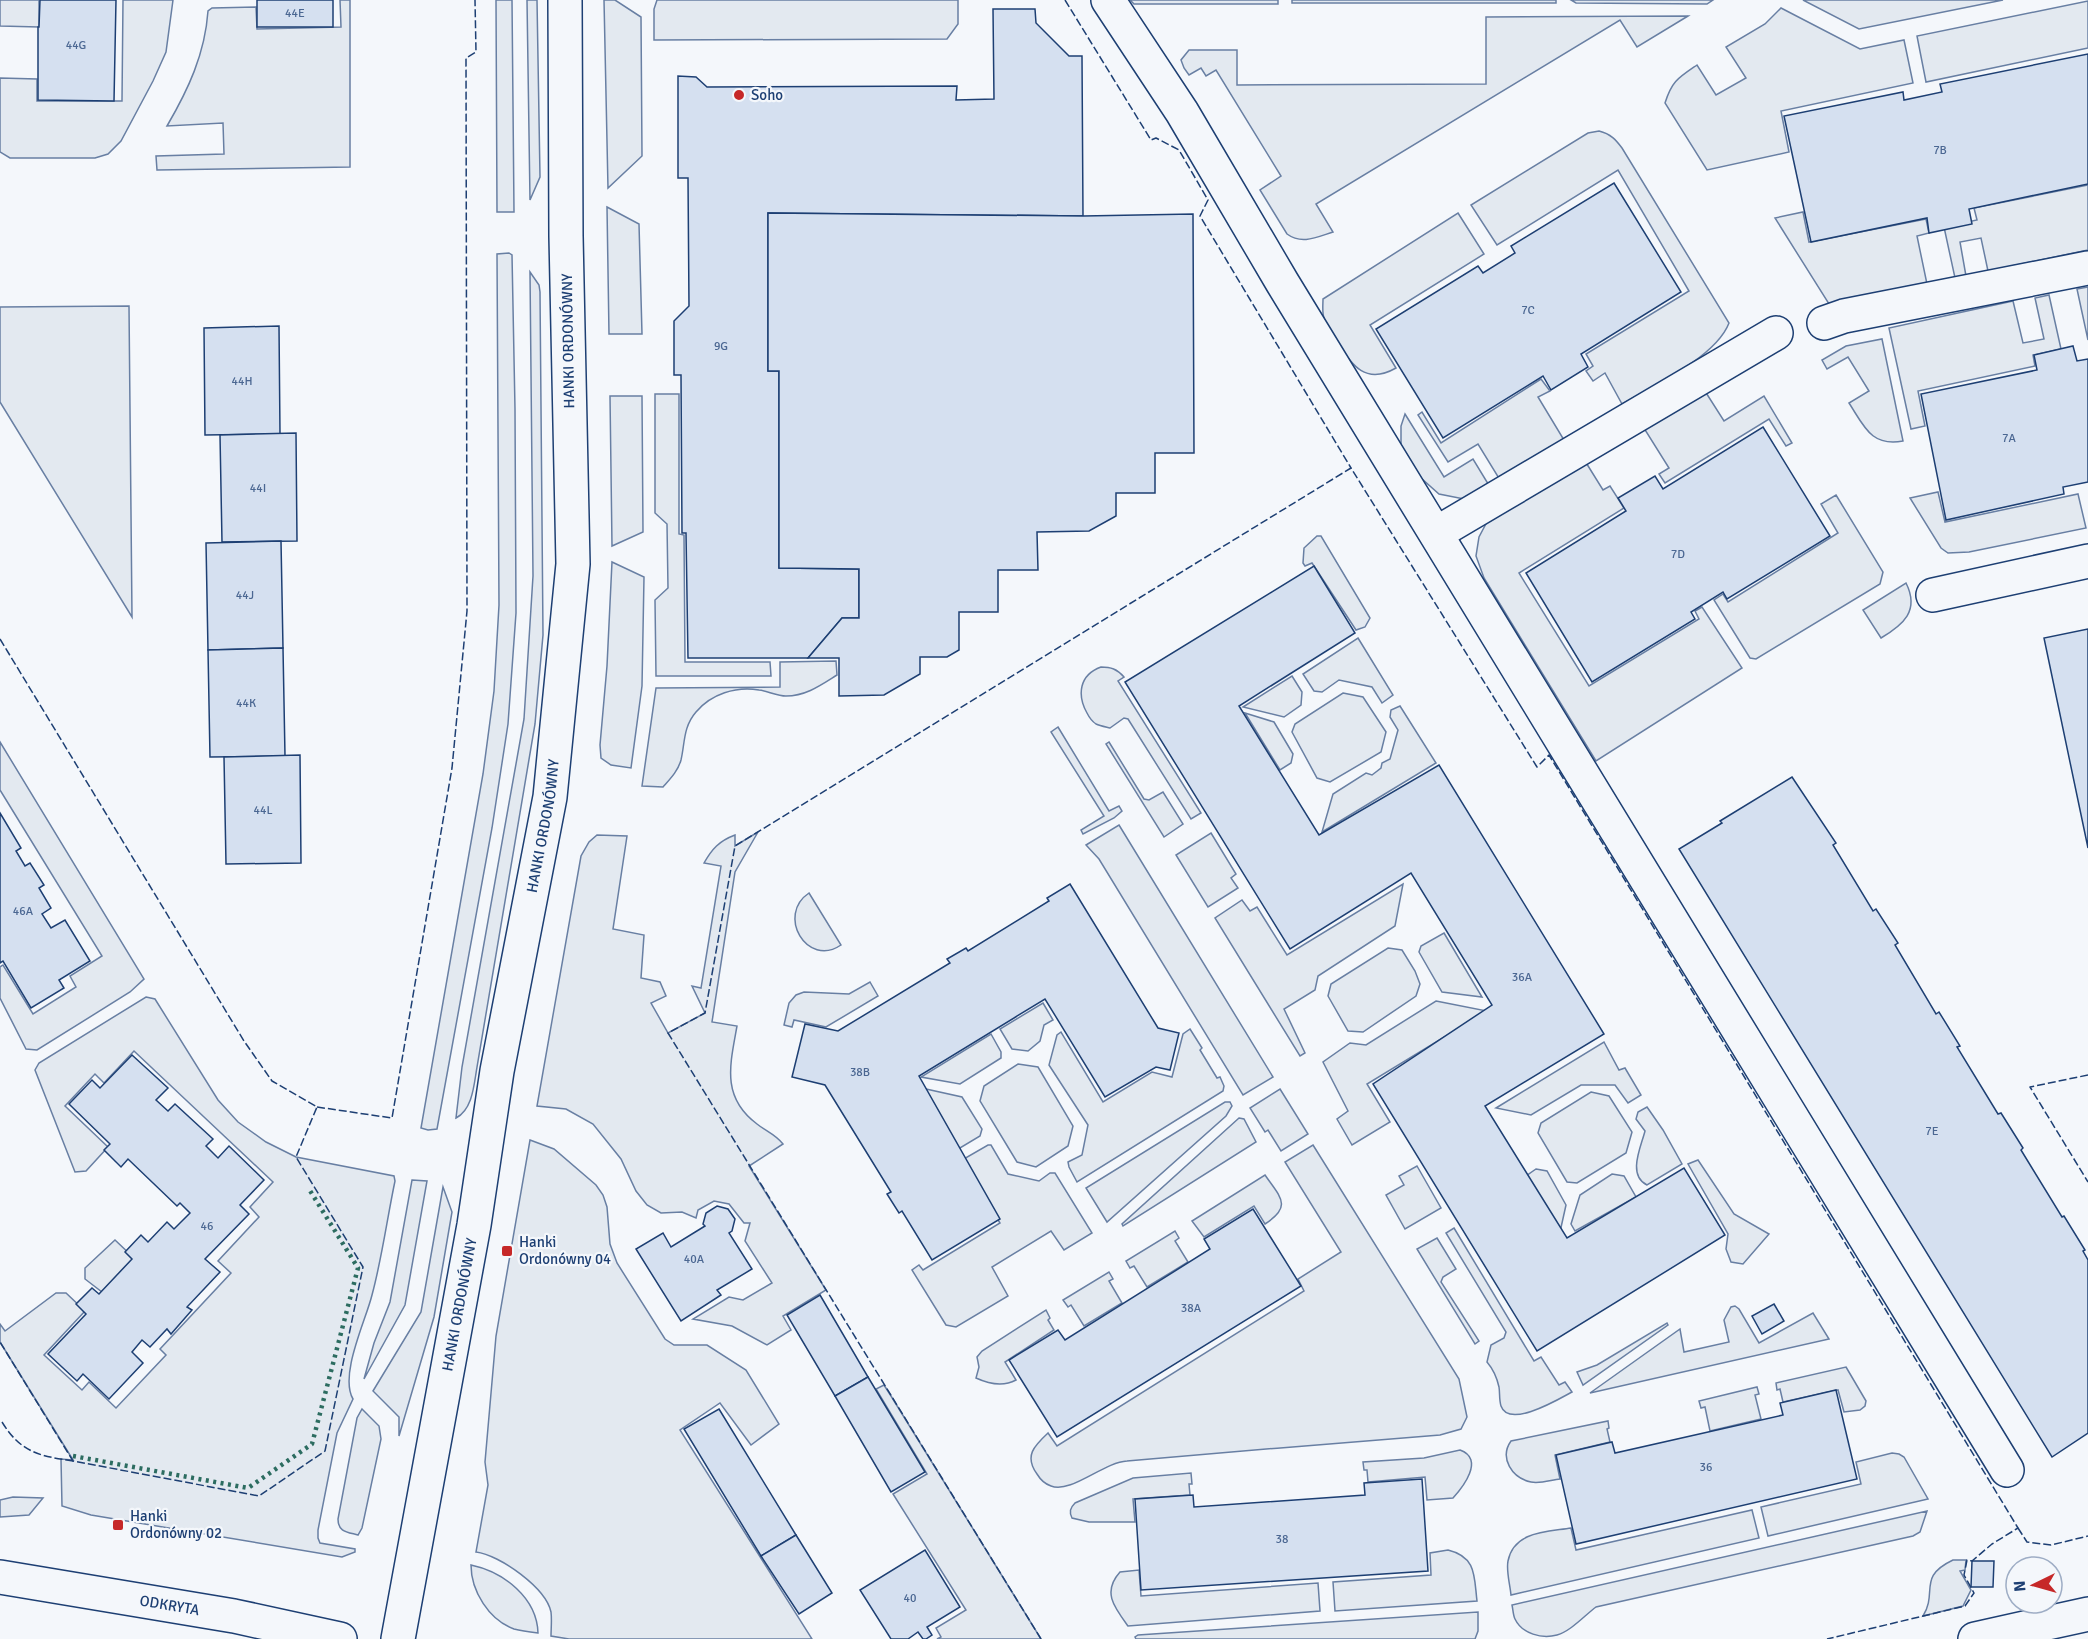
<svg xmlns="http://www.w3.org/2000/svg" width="2088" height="1639" font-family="Signika,sans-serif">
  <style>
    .green { fill: #e3e9f0; stroke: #687fa3; stroke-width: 1.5 }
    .building { fill: #d5e0f0; stroke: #1d3f73; stroke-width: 1.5 }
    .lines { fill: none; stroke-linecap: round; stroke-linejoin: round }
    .street-casing { stroke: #1d3f73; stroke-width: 36 }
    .street { stroke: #f4f7fb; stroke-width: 33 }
    .hedge { stroke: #2c6c60; stroke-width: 4.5; stroke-dasharray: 3 4.5; stroke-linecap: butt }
    .fence { stroke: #1d3f73; stroke-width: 1.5; stroke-dasharray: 8 3; stroke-linecap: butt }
    .poi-dot { fill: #c62828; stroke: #f4f7fb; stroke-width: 2 }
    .labels { text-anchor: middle; stroke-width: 4.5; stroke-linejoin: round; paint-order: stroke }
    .number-label { font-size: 12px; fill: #4b6792 }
    .poi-label { font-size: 15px; fill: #1d3f73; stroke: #f4f7fb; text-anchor: start }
    .street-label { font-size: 15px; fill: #1d3f73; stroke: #f4f7fb }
  </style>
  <rect width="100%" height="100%" fill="#f4f7fb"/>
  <g class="green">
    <path d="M0,0H39V27L0,26Z"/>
    <path d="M123,0H173L166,52L153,81L121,141L108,154L95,158H10L0,152V78L37,79V101H122Z"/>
    <path d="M340,0H350V167L157,170L156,156L224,154L223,123L167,126C188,90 205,54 208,11L212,8L256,7L257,29L341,27Z"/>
    <path d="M496,0H512L514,212H497Z"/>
    <path d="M527,0H537L540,177L530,200Z"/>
    <path d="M604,0H615L641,17L642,156L608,188Z"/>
    <path d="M657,0H958V24L947,39L654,40V9Z"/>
    <path d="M1130,0H1278V4H1134Z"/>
    <rect x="1292" y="0" width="264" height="3"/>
    <path d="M1571,0H1713L1707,4L1576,3Z"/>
    <path d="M1803,0H2003L1859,29Z"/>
    <path d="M2088,1V48L1926,82L1917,36Z"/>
    <path d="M1781,8L1860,49L1904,40L1913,83L1781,111L1789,152L1707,170L1665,103C1672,81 1678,78 1697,65L1716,95L1746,78L1726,47L1765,24Z"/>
    <path d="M1688,16L1637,47L1620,20L1316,204L1333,232C1317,237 1302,245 1287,234L1260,190L1281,176L1216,70L1206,76L1201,68L1189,75L1184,68L1181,60L1189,50H1237V85L1486,84V17Z"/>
    <path d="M1599,131C1611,134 1616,140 1622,148L1729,323C1716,357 1653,386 1622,404L1605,373L1593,381L1586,371L1593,366L1586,354L1689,291L1618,170L1497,245L1471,205L1588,133Z"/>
    <path d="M2088,185V250L1988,271L1981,238L1960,242L1966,276L1955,278L1944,227L1977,220L1974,208Z"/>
    <path d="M607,207L639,224L642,334H609Z"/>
    <path d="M1803,212L1809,242L1926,219L1929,233L1917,236L1927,284L1829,304L1775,218Z"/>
    <path d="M1458,213L1484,254L1370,325L1396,368C1366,385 1352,366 1337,342C1333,335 1325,326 1324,318C1322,312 1323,305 1323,299Z"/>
    <path d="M509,253L512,255L515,409L516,613L508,724L492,828L437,1129L428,1130L421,1128L483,774L494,691L499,605L497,254Z"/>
    <path d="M530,272L539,285L540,292L543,635L535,724L477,1067C474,1084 473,1109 456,1118L462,1067L524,719L533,576Z"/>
    <path d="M2088,287V340L2077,289Z"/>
    <path d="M2049,295L2061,349L2033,355L2035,366L1918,391L1925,426L1911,429L1889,328L2013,301L2023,343L2044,339L2035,298Z"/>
    <path d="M129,306L132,617L0,402V307Z"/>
    <path d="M1882,339L1903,441C1871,447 1864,426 1849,403L1869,391L1848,357L1827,369L1822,360L1846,346Z"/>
    <path d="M1541,379L1550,391L1538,397L1564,440L1500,480L1478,444L1448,462L1418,415L1422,412L1441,443Z"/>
    <path d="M1703,388L1724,421L1764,396L1792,443L1786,446L1769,419L1665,483L1659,474L1669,468L1642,425Z"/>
    <path d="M655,394H679V534L684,535L685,662H770L771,676H656L655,600L668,588L667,524L655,513Z"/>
    <path d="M610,396H642L643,532L612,546Z"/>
    <path d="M1405,414L1444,477L1473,459L1490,487L1464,499L1439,494L1421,478L1401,446V426Z"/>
    <path d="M1585,461L1603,490L1610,486L1624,508L1519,573L1589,686L1699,619L1695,611L1702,607L1742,668L1596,761L1484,578L1476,556L1479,537L1488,520Z"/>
    <path d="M1938,492L1945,522L2078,494L2086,528L1969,552L1948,553L1941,548L1910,498Z"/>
    <path d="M1836,495L1883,572L1880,584L1756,659L1750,658L1714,600L1723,594L1728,602L1838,533L1821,504Z"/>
    <path d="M1317,536H1321L1370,618L1365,627L1356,630L1312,563L1305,566L1303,563L1304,548Z"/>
    <path d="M612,562L644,577L642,686L631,768L611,765L601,758L600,745L607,666Z"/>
    <path d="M1906,583C1920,611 1903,625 1881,638L1863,610Z"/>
    <path d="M1358,638L1393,695L1382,703L1372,687L1339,680L1322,692L1314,691L1303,674Z"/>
    <path d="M836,661L837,675C821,685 806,696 786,696C777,696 768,691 759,690C736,686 711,694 696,712C683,727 685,743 681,760C678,771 670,779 663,787L642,786L656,688L780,687V662Z"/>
    <path d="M1101,667C1111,667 1117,669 1124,677L1118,681L1201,813L1191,819L1128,719L1124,718L1110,728C1106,727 1100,726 1096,724C1093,722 1089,717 1087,713C1077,695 1079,675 1101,667Z"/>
    <path d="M1292,676L1302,692L1301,705L1284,717L1243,707Z"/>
    <path d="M1343,693L1363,697L1386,732L1381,752L1330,782L1317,778L1292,732L1295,724Z"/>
    <path d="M1400,706L1436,763L1322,832L1333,794L1366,773L1372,775L1381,768L1382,763L1390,759L1398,730L1390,717L1391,710Z"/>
    <path d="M1245,713L1274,722L1293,754L1291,763L1280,770Z"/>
    <path d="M1058,727L1109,811L1119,806L1122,811L1114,818L1083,834L1081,830L1104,816L1051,732Z"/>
    <path d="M0,742L144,979L130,992L37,1050L26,1049L0,998V967L3,965L33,1014L76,987L70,976L102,956L0,790Z"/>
    <path d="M1109,742L1144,799L1149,800L1163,792L1183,824L1164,837L1106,744Z"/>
    <path d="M1119,825L1273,1077L1243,1095L1099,859L1086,845Z"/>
    <path d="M758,832L735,872L712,1022L737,1026C730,1065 721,1097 757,1124C767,1132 775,1134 783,1144L749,1166L826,1290L783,1316L791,1330L767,1345L732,1326L693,1319L729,1297L743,1300L772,1283L745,1241L750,1223H744L729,1204L714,1201L698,1210L696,1218L682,1212L661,1213L647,1205L636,1191L621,1159L593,1124L566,1109L537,1106L581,856L589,842L597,835L627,836L613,929L644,935L641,978L660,982L666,996L651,1003L668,1033L705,1013L692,986L701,988L721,866L704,863C712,849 719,841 735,835V846Z"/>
    <path d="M1211,833L1236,874L1231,878L1238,888L1208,907L1176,855Z"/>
    <path d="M1403,884L1395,926L1318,976L1315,990L1284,1009L1305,1053L1300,1056L1215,918L1242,900L1250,911L1257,907L1287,955Z"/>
    <path d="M809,893L841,945C807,968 776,915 809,893Z"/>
    <path d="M1444,933L1482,997L1442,992L1419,952L1421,946Z"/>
    <path d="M1388,948L1402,950L1415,971L1420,984L1416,996L1363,1032L1348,1031L1328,996L1331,984Z"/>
    <path d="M870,982L878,996L826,1027L794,1020L792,1027L784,1025L789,1003L796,995L804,992L849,994Z"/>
    <path d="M146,997L155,999L218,1100L238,1122L266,1142L296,1157L394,1176L395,1181C387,1219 382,1258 372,1295C366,1320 339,1375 353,1399L337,1433L318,1530V1538L320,1543L355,1549V1552L342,1557L91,1515L62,1506L61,1459L73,1460L0,1342V1324L5,1331L56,1293H66L85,1311L44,1355L82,1390L89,1382L116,1408L166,1355L160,1349L231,1273L218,1261L259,1217L250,1207L273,1182L134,1051L104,1083L95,1074L65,1106L108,1147L86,1171L75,1172L35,1070L39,1063Z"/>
    <path d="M1436,1001L1487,1011L1367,1084L1390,1122L1352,1145L1337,1119L1348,1111L1323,1062L1350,1043L1366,1045Z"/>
    <path d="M1043,1003L1053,1020L1044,1025L1040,1041L1028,1051L1012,1049L1000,1029Z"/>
    <path d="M1190,1029L1202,1048L1200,1050L1217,1078L1220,1077L1224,1086L1223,1091L1077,1182L1069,1167L1068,1162L1082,1155L1088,1125L1049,1065L1057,1035L1061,1032L1103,1102L1152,1072L1172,1077L1183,1034Z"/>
    <path d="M991,1034L1001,1052V1058L960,1084L921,1077Z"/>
    <path d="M1604,1042L1619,1070L1625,1068L1641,1095L1628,1103L1615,1085H1581L1531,1115L1496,1108Z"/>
    <path d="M1018,1064L1038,1067L1073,1126L1068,1146L1036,1167L1017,1162L980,1101L984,1086Z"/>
    <path d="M917,1087L962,1097L982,1129L980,1136L955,1151Z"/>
    <path d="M1280,1089L1308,1134L1281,1151L1268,1130L1265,1132L1250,1108Z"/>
    <path d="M1591,1092L1609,1096L1632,1132L1626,1153L1577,1183L1567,1182L1538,1133L1541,1123Z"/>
    <path d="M1225,1102H1230L1232,1106L1226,1116L1107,1222L1086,1188Z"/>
    <path d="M1647,1107L1663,1130L1682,1164L1647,1185C1627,1175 1641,1147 1645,1131L1636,1119L1638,1112Z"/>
    <path d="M1239,1118L1244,1119L1256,1142L1123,1226L1122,1224Z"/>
    <path d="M530,1140L554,1149L596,1185L603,1195L607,1207L610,1244L617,1263L665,1339L674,1345H707L746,1370L779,1424L751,1445L720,1403L680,1430L812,1639H569L551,1636C551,1629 552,1620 551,1612C546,1588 500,1555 476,1552L488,1485L485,1462L496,1336Z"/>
    <path d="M988,1145H991L1008,1174L1039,1181L1050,1173H1055L1092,1233L1064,1250L1051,1231L992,1267L1008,1296L956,1327L946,1325L912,1270L919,1265L923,1270L1000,1223L962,1160Z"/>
    <path d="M1313,1145L1459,1379L1467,1417L1461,1429L1440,1435C1336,1443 1231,1452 1127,1461C1104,1462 1071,1494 1051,1486C1045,1484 1040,1479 1037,1474C1024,1456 1034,1446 1048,1433L1057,1446L1304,1291L1298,1279L1341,1252L1285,1162Z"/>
    <path d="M1698,1160L1734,1214L1769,1234L1743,1264L1731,1262L1726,1249L1728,1234L1688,1164Z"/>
    <path d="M1417,1166L1441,1208L1405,1229L1386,1195L1404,1185L1399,1176Z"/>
    <path d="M1536,1169L1547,1171L1566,1205L1560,1232L1526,1176Z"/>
    <path d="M1612,1174L1624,1176L1636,1197L1575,1231L1571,1224L1580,1195Z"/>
    <path d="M1265,1175C1280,1197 1293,1206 1265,1224L1254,1206L1204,1237L1192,1221Z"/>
    <path d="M412,1180L427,1181L405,1305L364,1379L374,1343L390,1302Z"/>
    <path d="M443,1187L452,1212L434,1317L399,1436V1417L373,1391L421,1312Z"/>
    <path d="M1454,1228L1534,1361L1541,1357L1559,1385L1565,1382L1572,1392C1559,1399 1509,1429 1501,1406C1499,1400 1500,1393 1499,1387C1497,1378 1493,1369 1487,1362L1491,1345L1504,1338L1506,1332L1446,1233Z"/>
    <path d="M1175,1231L1179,1238L1175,1241L1188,1262L1147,1287L1134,1266L1130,1268L1126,1261Z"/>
    <path d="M1437,1238L1456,1269L1443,1277L1441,1282L1479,1341L1475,1344L1417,1249Z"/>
    <path d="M115,1240L134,1258L102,1292L85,1279V1268Z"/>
    <path d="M1109,1272L1113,1279L1109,1281L1122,1303L1084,1326L1071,1305L1068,1307L1063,1300Z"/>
    <path d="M1735,1306L1739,1309L1759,1343L1813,1313L1829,1339L1590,1393L1680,1329L1684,1352L1729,1342L1724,1320L1731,1307Z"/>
    <path d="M1046,1310L1050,1318L1048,1320L1054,1330L1005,1362L1016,1380C1003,1387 989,1384 976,1378L979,1367L977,1357L982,1351Z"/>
    <path d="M1667,1323L1668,1325L1583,1385L1577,1372L1597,1365Z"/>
    <path d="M1846,1367L1866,1401L1865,1406L1860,1410L1844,1412L1838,1390L1783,1402L1780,1389L1777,1390L1776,1383Z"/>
    <path d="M884,1385L891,1396L1041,1639H937L941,1637L936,1628L966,1610L893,1494L927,1474L876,1389Z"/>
    <path d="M1757,1387L1759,1394L1755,1395L1761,1419L1710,1431L1705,1407L1701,1408L1699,1401Z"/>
    <path d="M362,1409L379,1426L381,1439L362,1528L358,1535C347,1532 338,1532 338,1519L357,1418Z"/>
    <path d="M1608,1421L1609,1428L1607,1429L1610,1442L1555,1455L1560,1479C1551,1480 1540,1484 1531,1482C1512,1478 1499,1458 1511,1441Z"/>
    <path d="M1460,1450C1485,1459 1463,1487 1453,1498L1427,1500L1425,1477L1368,1482L1367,1470H1364L1363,1462L1424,1458Z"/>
    <path d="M1892,1453L1899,1454L1904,1457L1928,1499L1768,1536L1761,1507L1861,1484L1856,1462Z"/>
    <path d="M1191,1473L1192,1484H1189L1190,1495L1133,1499L1135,1522H1089L1072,1518C1069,1512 1070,1508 1075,1503L1133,1478Z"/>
    <path d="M13,1497L43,1498L29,1515L0,1517V1500Z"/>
    <path d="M1752,1510L1759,1538L1511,1595C1510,1584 1506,1571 1508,1561C1514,1531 1547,1532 1571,1528L1576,1550Z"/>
    <path d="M1927,1511L1920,1532L1913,1536L1596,1607C1584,1616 1571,1631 1557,1635C1542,1639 1522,1634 1515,1619C1513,1615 1513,1609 1512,1605Z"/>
    <path d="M1448,1550C1477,1557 1474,1577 1477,1601L1335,1611L1333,1582L1431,1575L1430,1553Z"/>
    <path d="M1953,1560H1966L1965,1570L1960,1571L1971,1590L1963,1606L1923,1616C1938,1592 1917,1577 1953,1560Z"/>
    <path d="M471,1565C504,1572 537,1598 538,1633C530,1632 522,1631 514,1629C489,1620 471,1591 471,1565Z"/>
    <path d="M1139,1570L1141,1596L1318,1583L1320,1611L1128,1626C1114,1607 1102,1592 1120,1572Z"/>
    <path d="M1478,1612V1631L1475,1639H1136L1135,1637L1138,1635Z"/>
  </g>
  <g class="building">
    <path d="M40,0H116L114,101L38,100V27H39Z"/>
    <rect x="257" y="0" width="76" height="27"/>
    <path d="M993,9H1035L1036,23L1069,56H1082L1083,216L768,213V371H779V568L859,569V618H842L808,658H688L686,533H682L681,375H674V321L689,306L688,178H678V76L696,77L707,87L957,86L956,100L994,99Z"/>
    <path d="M2088,54V184L1969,209L1972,224L1929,233L1927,218L1811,242L1784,116L1903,92L1904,100L1942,92L1940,84Z"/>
    <path d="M1614,183L1681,292L1581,354L1588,367L1551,390L1543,376L1443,438L1376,329L1478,266L1483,273L1515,253L1511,246Z"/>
    <path d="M768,213L1083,216L1193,214L1194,453H1155V493H1116V516L1089,531L1037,532L1038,570H998V612H959V650L947,657H920V674L884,695L839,696V658H808L842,618H859V569L779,568V371H768Z"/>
    <path d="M279,326L280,434L205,435L204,328Z"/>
    <path d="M2073,346L2077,361L2088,359V482L2063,487L2064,494L1946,520L1921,394L2037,370L2034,355Z"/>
    <path d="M1763,427L1830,536L1727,599L1723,592L1691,612L1695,619L1592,682L1526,573L1626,511L1618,498L1655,476L1663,489Z"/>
    <path d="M296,433L297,541L222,542L220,435Z"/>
    <path d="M281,541L283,648L208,650L206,543Z"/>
    <path d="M1314,566L1355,633L1239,706L1319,835L1439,765L1604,1034L1485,1106L1567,1238L1684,1168L1725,1235L1537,1351L1373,1084L1492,1005L1411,873L1290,949L1125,682Z"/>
    <path d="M2088,629V848L2044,638Z"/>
    <path d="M283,648L285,756L210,757L208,650Z"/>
    <path d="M300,755L301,863L226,864L224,757Z"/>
    <path d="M1792,777L1836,843L1833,845L1873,911L1876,909L1898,943L1895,945L1936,1014L1939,1012L1960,1046L1957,1047L1998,1114L2001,1113L2023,1148L2021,1150L2062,1217L2064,1216L2085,1250L2083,1251L2088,1260V1433L2052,1457L1679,849L1722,823L1720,821Z"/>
    <path d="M0,813L21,848L16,851L25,866L30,863L44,885L39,888L51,908L42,914L51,928L65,920L90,961L59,980L64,988L31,1008L3,961L0,963Z"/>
    <path d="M1070,884L1158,1028L1179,1033L1170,1070L1156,1067L1105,1097L1045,999L919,1076L1000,1219L932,1260L902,1211L899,1213L887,1194L891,1192L825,1085L792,1077L805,1024L838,1031L950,963L947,959L966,948L968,951L1049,901L1047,898Z"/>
    <path d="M132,1055L168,1088L156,1100L168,1111L175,1104L213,1139L206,1146L218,1158L229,1146L264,1180L240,1205L249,1214L205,1259L220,1272L187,1307L192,1310L171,1334L167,1329L150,1347L142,1340L132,1352L143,1363L109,1399L83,1374L77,1381L48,1354L86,1314L76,1304L92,1288L99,1294L132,1259L125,1252L141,1235L148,1242L167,1222L174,1229L190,1213L180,1203L177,1206L128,1159L121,1167L104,1150L110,1144L69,1104L92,1080L100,1088Z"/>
    <path d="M717,1206L728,1209L735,1219L732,1231L729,1233L752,1269L717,1290L721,1295L681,1321L636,1249L663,1233L671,1247L705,1226L703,1224L706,1213Z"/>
    <path d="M1253,1209L1301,1286L1057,1437L1009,1360L1058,1330L1065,1340L1210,1249L1204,1239Z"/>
    <path d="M820,1295L868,1377L835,1396L787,1315Z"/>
    <path d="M1774,1304L1784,1321L1762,1334L1752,1316Z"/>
    <path d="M868,1377L925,1472L891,1492L835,1396Z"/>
    <path d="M1836,1390L1857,1479L1576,1544L1556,1455L1612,1442L1615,1453L1783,1415L1780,1403Z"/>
    <path d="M719,1409L796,1535L761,1556L684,1429Z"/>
    <path d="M1422,1479L1428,1571L1141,1590L1135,1499L1193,1495L1194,1507L1365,1495L1364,1483Z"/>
    <path d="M796,1535L832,1593L799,1614L761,1556Z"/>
    <path d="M925,1550L960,1607L927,1627L932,1635L926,1639H923L918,1632L908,1639H891L860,1590Z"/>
    <path d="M1972,1561H1994L1993,1587H1971Z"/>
  </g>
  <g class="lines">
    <g class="street-casing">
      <g id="street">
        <path d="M1108,0L1182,112L1282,282L2007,1470"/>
        <path d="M1824,323L1844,316L2088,268"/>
        <path d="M1437,533L1776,333"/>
        <path d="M1933,595L2088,561"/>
        <path id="s1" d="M0,1577L234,1616L340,1639"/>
        <path id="s2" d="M398,1639L474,1225L497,1071L550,797L573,564L566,236L565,0"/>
        <path d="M1975,1639L2088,1614"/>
      </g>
    </g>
    <use href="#street" class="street"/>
    <path class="hedge" d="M73,1456L248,1488L312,1444L358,1268L309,1189"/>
    <g class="fence">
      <path d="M1065,0L1151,140L1156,138L1179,150L1208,200L1200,216L1351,468"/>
      <path d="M0,639L244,1041L272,1081L317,1107L296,1157L363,1267L325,1451L259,1496L73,1461L0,1342"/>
      <path d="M2088,1075L2030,1087L2088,1182"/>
      <path d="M317,1107L392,1118L452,768L467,611L466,58L476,52L475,0"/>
      <path d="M2,1422C21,1453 40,1456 73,1461"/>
      <path d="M2018,1528L2027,1542L2051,1545L2088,1536"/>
      <path d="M1041,1639L668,1033L705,1013L735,846L1351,468L1537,767L1549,755L2018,1528L1992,1544L1972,1561L1967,1560L1964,1575L1974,1593L1965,1606L1827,1639"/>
    </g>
  </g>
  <g class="poi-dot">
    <circle cx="739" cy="95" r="6"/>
    <rect x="501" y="1245" width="12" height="12" rx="3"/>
    <rect x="112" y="1519" width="12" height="12" rx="3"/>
  </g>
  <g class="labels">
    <g class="number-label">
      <text x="295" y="17">44E</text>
      <text x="76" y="49">44G</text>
      <text x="1940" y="154">7B</text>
      <text x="1528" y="314">7C</text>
      <text x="721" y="350">9G</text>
      <text x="242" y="385">44H</text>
      <text x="2009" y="442">7A</text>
      <text x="258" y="492">44I</text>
      <text x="1678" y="558">7D</text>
      <text x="245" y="599">44J</text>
      <text x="246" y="707">44K</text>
      <text x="263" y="814">44L</text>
      <text x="23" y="915">46A</text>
      <text x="1522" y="981">36A</text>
      <text x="860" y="1076">38B</text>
      <text x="1932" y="1135">7E</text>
      <text x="207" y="1230">46</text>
      <text x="694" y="1263">40A</text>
      <text x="1191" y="1312">38A</text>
      <text x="1706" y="1471">36</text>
      <text x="1282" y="1543">38</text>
      <text x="910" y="1602">40</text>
    </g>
    <g class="poi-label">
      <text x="751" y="100">Soho</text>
      <text x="519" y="1247">Hanki<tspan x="519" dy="17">Ordonówny 04</tspan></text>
      <text x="130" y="1521">Hanki<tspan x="130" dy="17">Ordonówny 02</tspan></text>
    </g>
    <g class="street-label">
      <text transform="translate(568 341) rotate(-91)" y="5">HANKI ORDONÓWNY</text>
      <text dy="5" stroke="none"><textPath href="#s2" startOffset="826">HANKI ORDONÓWNY</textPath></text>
      <text dy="5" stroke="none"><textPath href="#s2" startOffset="340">HANKI ORDONÓWNY</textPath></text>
      <text dy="5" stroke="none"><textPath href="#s1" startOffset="172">ODKRYTA</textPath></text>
    </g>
  </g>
  <g transform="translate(2034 1585) rotate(265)"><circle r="28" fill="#f4f7fb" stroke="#9eadc5" stroke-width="1.5"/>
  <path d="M0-4.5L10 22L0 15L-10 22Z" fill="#c62828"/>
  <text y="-9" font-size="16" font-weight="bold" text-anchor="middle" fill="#1d3f73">N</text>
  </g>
</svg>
